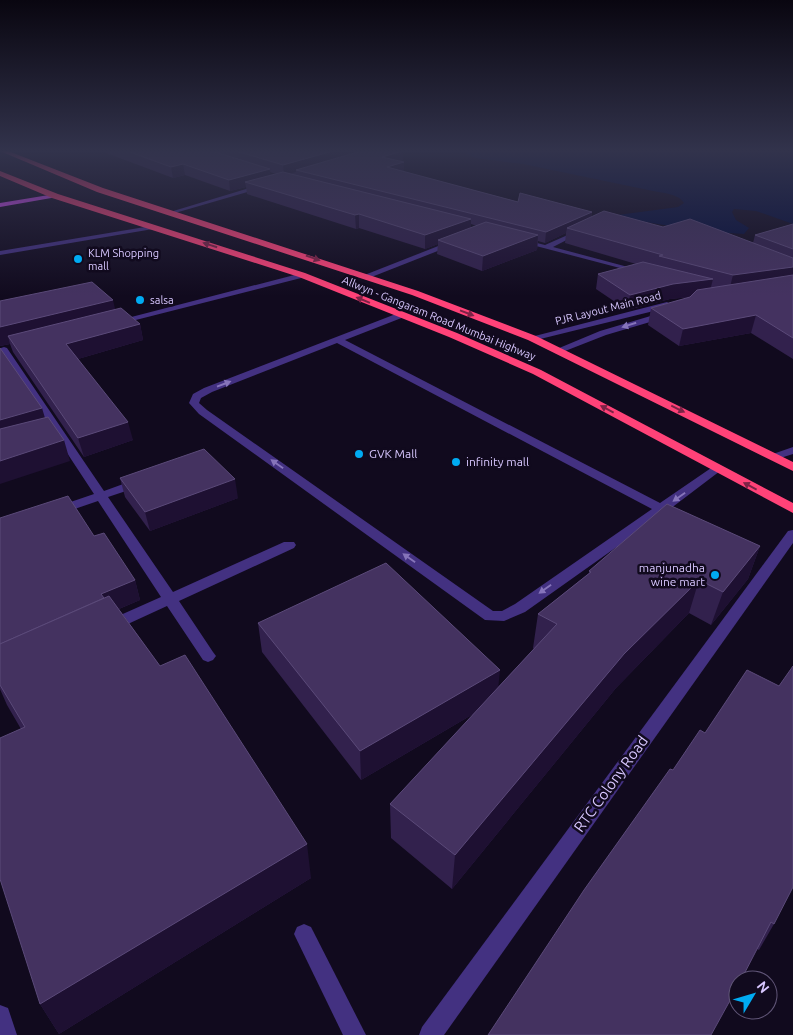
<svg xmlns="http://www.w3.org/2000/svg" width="793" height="1035" font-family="Ubuntu,sans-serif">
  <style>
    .water { fill: #050e3c }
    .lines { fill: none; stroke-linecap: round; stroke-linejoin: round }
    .minor { fill: #433181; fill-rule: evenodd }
    .major { fill: #df4eff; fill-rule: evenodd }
    .highway { fill: #ff4278; fill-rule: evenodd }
    .wall { fill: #32214d; fill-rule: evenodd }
    .shaded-wall { fill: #1e1032 }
    .building { fill: #443260; stroke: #5b4a79 }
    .oneway { fill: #7c2346 }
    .oneway2 { fill: #8674ba }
    .poi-dot { fill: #00abf2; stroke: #110a1e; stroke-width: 2 }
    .labels { text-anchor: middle; stroke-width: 5; stroke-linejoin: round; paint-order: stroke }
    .far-poi-label { font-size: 11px; fill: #d8c7ff; stroke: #110a1e; text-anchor: start }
    .far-street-label { font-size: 11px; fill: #d8c7ff; stroke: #110a1e }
    .poi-label { font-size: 12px; fill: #d8c7ff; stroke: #110a1e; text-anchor: start }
    .near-street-label { font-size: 15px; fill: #d8c7ff; stroke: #110a1e }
  </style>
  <rect width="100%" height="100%" fill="#110a1e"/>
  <path class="water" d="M461,151H793V224L756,211L734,209L732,212L736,220L749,228L744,234L700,231L610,216L678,207L684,203C679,194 663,193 653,191L523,164L475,158Z"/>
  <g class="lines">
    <g class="minor">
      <path d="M263,184L265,187L175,213L170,212Z"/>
      <path d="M151,226L154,228L153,229L0,255V251Z"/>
      <path d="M579,230L584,231L553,247L643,271L639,273L517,241L521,239L545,245Z"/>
      <path d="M451,241L458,243L369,278L362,276Z"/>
      <path d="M302,273L306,275L305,277L116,325L112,322Z"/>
      <path d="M667,302L671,305L670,307L532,341L527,338Z"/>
      <path d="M401,312L405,315L404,317L345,340L660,503L714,466L718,465L724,468L666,512L525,612L504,621L485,620L199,414L189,403L193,394L204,388ZM337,343L652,509L515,604L502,611H493L207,410L199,403L201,398L212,392Z"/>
      <path d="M664,312L668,315L667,317L606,335L560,353L557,354L552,351L600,331Z"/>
      <path d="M4,347L7,348L104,491L137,479L143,483L141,486L108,497L173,592L284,542H294L296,545L294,548L179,601L213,652L216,656L213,660L208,662L203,660L167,606L117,629H107L105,625L107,621L161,597L98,501L57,515L51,511L53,508L94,494L0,351L1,348Z"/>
      <path d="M793,447V454L774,460L768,457L770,455Z"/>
      <path d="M793,530V543L444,1035H419L422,1027L788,531Z"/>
      <path d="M304,924L311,927L366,1035H343L294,934L297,927Z"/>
      <path d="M0,1005L8,1008L17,1035H0Z"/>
    </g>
    <path class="major" d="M55,194L57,197L0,207V203Z"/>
    <g class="highway">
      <path d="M0,151H8L103,188L418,291L536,336L793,462V471L528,340L412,295L97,192Z"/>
      <path d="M0,171L58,194L305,273L457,333L541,370L793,503V513L533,374L449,337L299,277L52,198L0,176Z"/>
    </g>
  </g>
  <g class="wall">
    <path d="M101,151H352V154L360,152L356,151H403V160L400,161L404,172L518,202L592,212L591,217L663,227L753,243L755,235L793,224V359L751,333L679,346L648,325L651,308L691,297L670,299L627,310L596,289L598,274L636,264L565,243L566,233L545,243L538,241L537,250L482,271L437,254L438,244L425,249L359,228L356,229L247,194L246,187L230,191L185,175L173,178ZM270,172L276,174L270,175ZM471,224L477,226L471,228Z"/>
    <path d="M0,301L115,310L140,324L143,340L78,359L133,440L84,457L13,352L10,344L0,346Z"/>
    <path d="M120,478L238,498L150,531L125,497Z"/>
    <path d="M0,518L94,536L135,580L140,600L119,609L311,878L59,1034L40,1004L21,729L7,705L0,689Z"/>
    <path d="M760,546L748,579L711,625L689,613L616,688L452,889L391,838L390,804L475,713L361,780L262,652L258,623L498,687L534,649L533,648L538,614L589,573V571Z"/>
    <path d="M670,769L774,924L759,950L757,949Z"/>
  </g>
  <g class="shaded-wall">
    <path d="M333,151H352V156L296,170V172L284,176L283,165Z"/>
    <path d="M403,151V160L382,166V157Z"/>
    <path d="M404,162V172L387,167Z"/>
    <path d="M183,164L185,175L173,178L171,167Z"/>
    <path d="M270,169L271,180L245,182L246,187L230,191L229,180Z"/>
    <path d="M592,212L590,222L567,228L566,233L545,243L546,232Z"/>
    <path d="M359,214V228L356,229L355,215Z"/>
    <path d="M471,219V232L438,240V244L425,249V235Z"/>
    <path d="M538,235L537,250L482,271L483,256Z"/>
    <path d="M793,267V282L729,291L733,275Z"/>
    <path d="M713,279L709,295L670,299L627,310L630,295L673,284Z"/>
    <path d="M113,300L117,317L8,336L10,344L0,346V327Z"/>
    <path d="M756,315L751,333L679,346L683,329Z"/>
    <path d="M140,324L143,340L71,361L66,344Z"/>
    <path d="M42,408L48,428L0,442V420Z"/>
    <path d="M128,422L133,440L84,457L78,438Z"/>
    <path d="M64,440L70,461L0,484V461Z"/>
    <path d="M235,479L238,498L150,531L145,512Z"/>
    <path d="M760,546L748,579L711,625L723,592Z"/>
    <path d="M135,580L140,600L109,613L101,594Z"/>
    <path d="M699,580L689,613L616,688L452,889L455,855L624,654Z"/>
    <path d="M500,670L497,700L361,780L360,751Z"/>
    <path d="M307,844L311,878L59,1034L40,1004Z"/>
  </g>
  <g class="building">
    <path d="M127,151H212L270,169L229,180L183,164L171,167Z"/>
    <path d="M236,151H333L283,165Z"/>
    <path d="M361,151H403L382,157L404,162L387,167L518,202L520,193L592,212L546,232L296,170Z"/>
    <path d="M283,172L471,219L425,235L359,214L355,215L245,182Z"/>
    <path d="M604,211L663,227L690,219L793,258V267L733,275L659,256L663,255L567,228Z"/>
    <path d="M486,222L538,235L483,256L438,240Z"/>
    <path d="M793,224V249L755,235Z"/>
    <path d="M643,262L713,279L673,284L630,295L598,274Z"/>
    <path d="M793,275V338L756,315L683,329L651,308L690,297L697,290Z"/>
    <path d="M92,282L113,300L0,327V301Z"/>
    <path d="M121,308L140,324L66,344L128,422L78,438L8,336Z"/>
    <path d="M0,348L42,408L0,420Z"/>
    <path d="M48,417L64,440L0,461V429Z"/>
    <path d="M204,449L235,479L145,512L120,478Z"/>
    <path d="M68,496L94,536L104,533L135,580L101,594L104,598L0,644V518Z"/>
    <path d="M667,504L760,546L723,592L699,580L624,654L455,855L390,804L557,624L538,614L591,572L589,571Z"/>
    <path d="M386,563L500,670L360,751L258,623Z"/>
    <path d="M109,596L160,666L185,655L307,844L40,1004L0,879V738L25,727L0,685V644Z"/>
    <path d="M793,666V887L774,924L771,922L741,980H738V986L711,1035H488L584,890L670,769L673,770L700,730L705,733L747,670L779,686Z"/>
  </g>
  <defs><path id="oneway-solid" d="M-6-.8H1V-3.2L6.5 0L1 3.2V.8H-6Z" transform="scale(1.25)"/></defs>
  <g class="oneway">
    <use href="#oneway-solid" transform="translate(210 245) rotate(-162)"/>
    <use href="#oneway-solid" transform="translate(313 258) rotate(19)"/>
    <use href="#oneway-solid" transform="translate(363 300) rotate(-158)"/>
    <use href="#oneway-solid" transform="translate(467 313) rotate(21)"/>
    <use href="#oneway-solid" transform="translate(607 409) rotate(-152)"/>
    <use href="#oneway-solid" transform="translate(678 409) rotate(26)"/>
    <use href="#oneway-solid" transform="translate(750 486) rotate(-152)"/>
  </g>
  <g class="oneway2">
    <use href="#oneway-solid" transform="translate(629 325) rotate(163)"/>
    <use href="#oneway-solid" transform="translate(224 384) rotate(-21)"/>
    <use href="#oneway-solid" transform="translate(277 464) rotate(-145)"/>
    <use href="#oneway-solid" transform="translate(679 497) rotate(145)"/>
    <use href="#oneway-solid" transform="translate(409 558) rotate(-145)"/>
    <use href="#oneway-solid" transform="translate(545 589) rotate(145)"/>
  </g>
  <linearGradient id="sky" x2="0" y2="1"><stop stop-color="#090610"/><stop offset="0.51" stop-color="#32334c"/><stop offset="1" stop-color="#32334c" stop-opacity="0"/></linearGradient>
  <rect width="793" height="296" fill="url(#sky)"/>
  <g class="poi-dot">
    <circle cx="78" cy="259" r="5"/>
    <circle cx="140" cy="300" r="5"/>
    <circle cx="359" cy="454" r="5"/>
    <circle cx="456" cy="462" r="5"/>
    <circle cx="715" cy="575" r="5"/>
  </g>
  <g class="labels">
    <g class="far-poi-label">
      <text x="88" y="257">KLM Shopping<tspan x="88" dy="13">mall</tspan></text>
      <text x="150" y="304">salsa</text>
    </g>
    <g class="far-street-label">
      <text transform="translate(608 308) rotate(-14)" y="4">PJR Layout Main Road</text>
      <text transform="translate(439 318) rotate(22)" y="4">Allwyn - Gangaram Road Mumbai Highway</text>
    </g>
    <g class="poi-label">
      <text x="369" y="458">GVK Mall</text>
      <text x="466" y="466">infinity mall</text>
      <text x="705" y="572" text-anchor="end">manjunadha<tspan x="705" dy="14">wine mart</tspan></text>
    </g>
    <g class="near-street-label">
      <text transform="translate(611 784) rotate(-54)" y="5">RTC Colony Road</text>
    </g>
  </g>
  <g transform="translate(753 995) rotate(52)"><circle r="24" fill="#110a1e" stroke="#615678"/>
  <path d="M0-4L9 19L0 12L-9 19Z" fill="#00abf2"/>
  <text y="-8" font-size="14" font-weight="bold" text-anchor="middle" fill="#d8c7ff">N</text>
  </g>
</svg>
